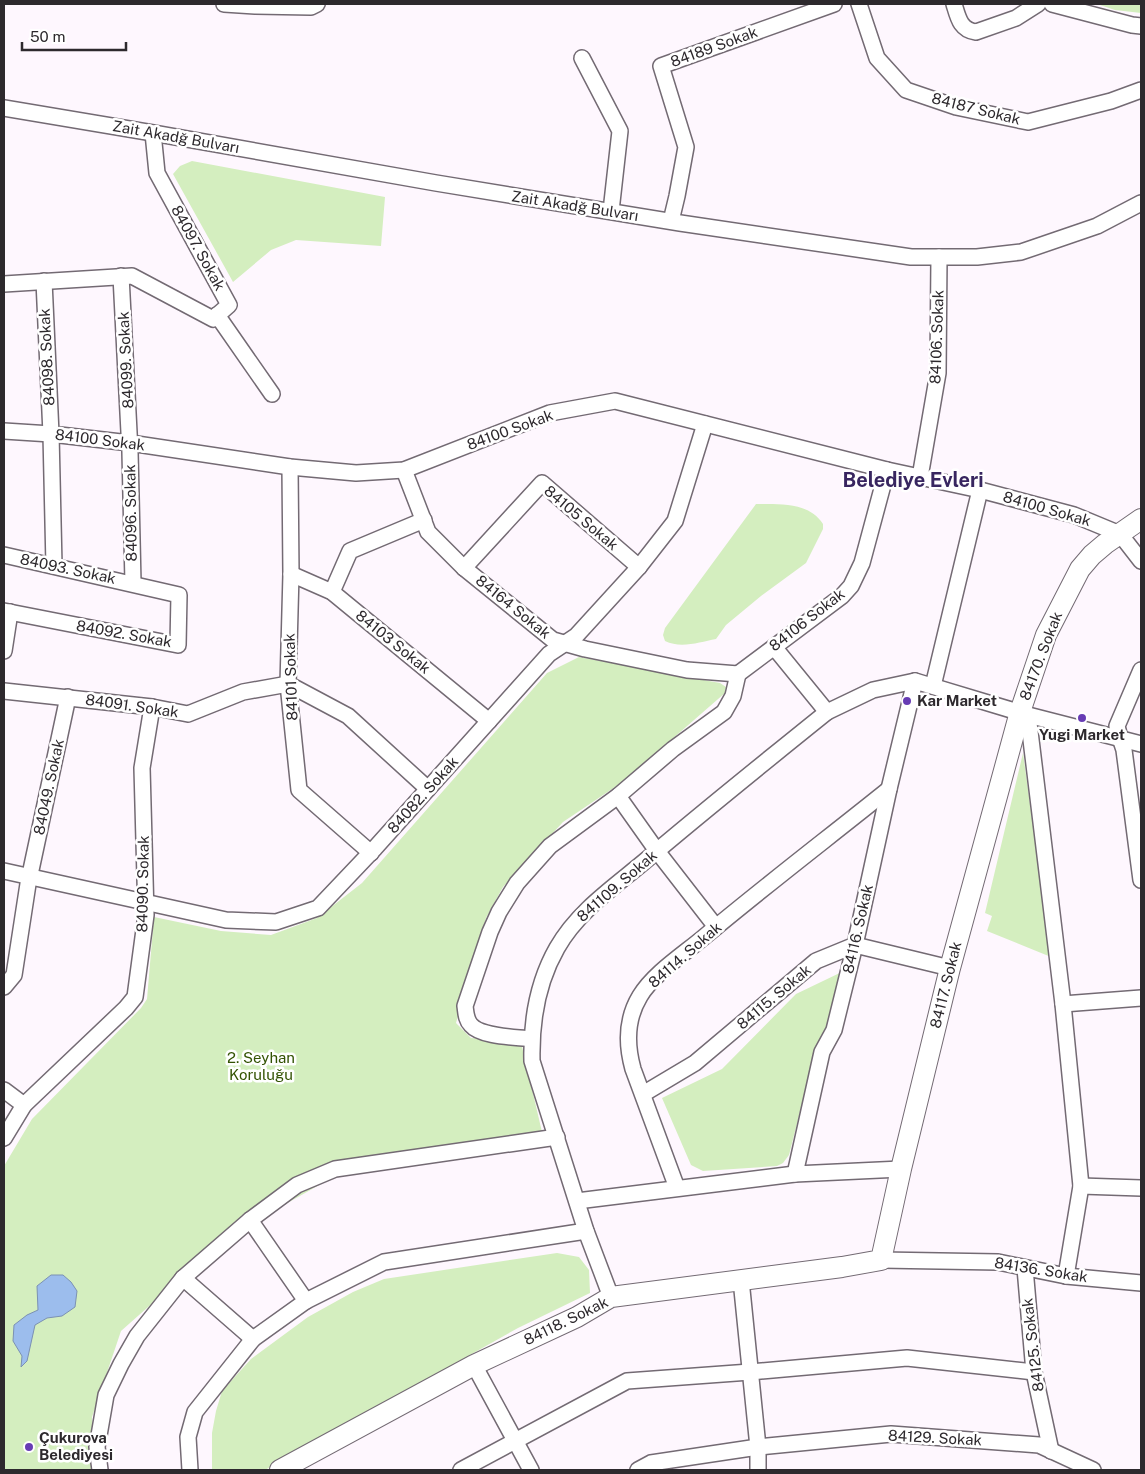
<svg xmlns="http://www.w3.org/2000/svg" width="1145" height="1474" font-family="'Public Sans',sans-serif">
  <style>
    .green { fill: #d4eebf }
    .water { fill: #9cbded; stroke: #7b91b3 }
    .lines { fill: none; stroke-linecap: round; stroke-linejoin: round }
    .minor-casing { stroke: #736a73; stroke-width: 18 }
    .major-casing { stroke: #736a73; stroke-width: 22 }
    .minor { stroke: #fff; stroke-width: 15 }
    .major { stroke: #fff; stroke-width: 20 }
    .poi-dot { fill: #673cb4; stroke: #fff; stroke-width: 2 }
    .labels { text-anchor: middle; stroke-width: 5; stroke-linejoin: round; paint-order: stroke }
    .street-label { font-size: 15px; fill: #2d292d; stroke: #fff }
    .poi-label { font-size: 15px; font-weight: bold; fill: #2d292d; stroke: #fff; text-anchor: start }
    .park-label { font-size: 15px; fill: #335303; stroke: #fff }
    .district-label { font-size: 20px; font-weight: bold; fill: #382660; stroke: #fff }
  </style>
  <rect width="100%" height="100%" fill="#fef7fe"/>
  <g class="green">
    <path d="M1097,4H1141V13L1115,10Z"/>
    <path d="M192,161L385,197L381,246L296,240L271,250L233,282L173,174L180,166Z"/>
    <path d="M756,504C780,504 809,502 823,524V529L806,563L761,596L726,625L716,639C700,642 681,649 665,641L663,635L665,628Z"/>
    <path d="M579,657L720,683L726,687L725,693L624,781L563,822L503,887L486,918L456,1023L471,1038L521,1042L542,1132L335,1176L226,1238L121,1331L92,1417L97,1470H4V1166L32,1119L141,1008L147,999L154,917L221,931L271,935L317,918L362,883L547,673Z"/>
    <path d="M1023,753L1051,957L987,931L992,916L985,913Z"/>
    <path d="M848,969L809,1076L789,1155L783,1163L777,1166L703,1171L691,1165L662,1098L722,1069L796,994Z"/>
    <path d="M557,1253L579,1257L589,1270L590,1293L518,1328L265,1470H212V1433L216,1411L222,1391L251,1359L308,1317L353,1292L384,1279Z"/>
  </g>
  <path class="water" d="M51,1275H63L71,1282L77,1291L75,1307L62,1316L47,1318L35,1325L27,1361L21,1367L22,1356L13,1341L14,1325L27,1315L38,1310L37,1286Z"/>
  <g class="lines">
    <g class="minor-casing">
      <g id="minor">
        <path d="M224,4L255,6L311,7L317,4"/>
        <path d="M859,4L877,58L906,90L956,107L1028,122L1111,101L1141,90"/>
        <path d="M954,4C958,17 960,30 976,32L1016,18L1038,4"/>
        <path d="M1052,4L1132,25L1141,26"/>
        <path d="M582,58L620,131L611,211"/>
        <path d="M4,108L153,133L436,183L680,223L911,257H977L1021,252L1097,226L1141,203"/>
        <path d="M671,221L677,196L686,147L661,66L834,4"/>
        <path d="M121,276L130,452L133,583"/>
        <path d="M44,281L51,434L54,566"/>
        <path d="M4,284L132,276L213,319L229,305L157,173L153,133"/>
        <path d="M217,315L272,394"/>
        <path d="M4,431L51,434L130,443L290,467L356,473L404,470L550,413L615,401L887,470L980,490L1074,515L1120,534L1141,561"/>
        <path d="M290,467L291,574L288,684L299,790L371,853"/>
        <path d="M404,470L428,532L464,568L553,640L585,649L687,670L738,674"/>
        <path d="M920,477L938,373L939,257"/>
        <path d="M4,555L179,595L178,645L4,611"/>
        <path d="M464,568L542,483L639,567"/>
        <path d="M291,574L332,592L489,721"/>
        <path d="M332,592L350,551L424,520"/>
        <path d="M774,647L827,712L873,690L915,681L1028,715L1141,744"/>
        <path d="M4,651L10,612"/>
        <path d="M1141,670L1117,726L1120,738L1124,750L1141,880"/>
        <path d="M738,674L842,596L851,586L862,563L887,470"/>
        <path d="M933,686L980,490"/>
        <path d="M4,691L152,707L188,714L243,692L288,684L348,716L428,789"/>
        <path d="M1028,715L1063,1004L1081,1186L1066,1276"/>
        <path d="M618,796L657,851L716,927"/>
        <path d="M4,871L226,920L276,922L318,908L375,848L549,654L576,636L639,567L675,521L705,424"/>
        <path d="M4,987L14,975L28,884L68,697"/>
        <path d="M1063,1004L1141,998"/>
        <path d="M531,1039C516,1037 481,1037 471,1025C466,1020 466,1013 465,1006L490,932L499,912L517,883L550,846L618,796L673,749L724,712L733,696L738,674"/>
        <path d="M4,1090L24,1105"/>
        <path d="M643,1094L695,1063L816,961L855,945L950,968"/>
        <path d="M4,1138L24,1105L126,1008L135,997L146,915L142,768L152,707"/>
        <path d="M795,1174L822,1052L834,1030L855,945L889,789L915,681"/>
        <path d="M1081,1186L1141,1188"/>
        <path d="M677,1188L633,1069C626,1044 626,1019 640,996C654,973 684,954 704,937C765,886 828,838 889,789"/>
        <path d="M577,1201L795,1174L901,1169"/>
        <path d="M250,1220L306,1301"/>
        <path d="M881,1260L998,1262L1066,1276L1141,1283"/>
        <path d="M1025,1268L1034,1372L1051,1451"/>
        <path d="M183,1278L253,1339"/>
        <path d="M741,1280L758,1447V1470"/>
        <path d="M611,1297L586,1231L532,1061C531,1021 537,983 557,948C578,911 614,887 645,861C705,810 766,761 827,712"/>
        <path d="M474,1365L531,1470"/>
        <path d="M100,1470L97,1447L106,1395L121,1364L137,1336L183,1278L250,1220L297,1185L335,1169L557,1137"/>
        <path d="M190,1470L188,1437L195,1412L253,1339L306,1301L384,1262L586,1231"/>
        <path d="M461,1470L627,1381L750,1372L907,1358L1034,1372"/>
        <path d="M638,1470L651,1463L758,1447L891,1434L1039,1445L1093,1470"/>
      </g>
    </g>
    <g class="major-casing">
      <path id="major" d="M280,1470L474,1365L577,1317L611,1297L842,1267L881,1260L901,1169L950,968L1020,712L1046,635L1080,569L1092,555L1105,544L1141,519"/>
    </g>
    <use href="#minor" class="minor"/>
    <use href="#major" class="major"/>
  </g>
  <g class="poi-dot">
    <circle cx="907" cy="701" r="5"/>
    <circle cx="1082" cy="718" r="5"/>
    <circle cx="29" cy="1447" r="5"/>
  </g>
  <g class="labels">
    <g class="street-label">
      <text transform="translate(714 47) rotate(-20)" y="5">84189 Sokak</text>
      <text transform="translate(976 109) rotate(14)" y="5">84187 Sokak</text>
      <text transform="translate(176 137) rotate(10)" y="5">Zait Akadğ Bulvarı</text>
      <text transform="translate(575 206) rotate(9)" y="5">Zait Akadğ Bulvarı</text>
      <text transform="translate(198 248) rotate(61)" y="5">84097. Sokak</text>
      <text transform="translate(937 337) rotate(-88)" y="5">84106. Sokak</text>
      <text transform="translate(47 357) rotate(-93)" y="5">84098. Sokak</text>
      <text transform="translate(126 360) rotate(-93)" y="5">84099. Sokak</text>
      <text transform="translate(510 430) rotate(-20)" y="5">84100 Sokak</text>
      <text transform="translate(100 440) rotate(7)" y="5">84100 Sokak</text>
      <text transform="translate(1047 509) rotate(16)" y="5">84100 Sokak</text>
      <text transform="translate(131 513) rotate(-91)" y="5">84096. Sokak</text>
      <text transform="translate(581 518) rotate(40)" y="5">84105 Sokak</text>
      <text transform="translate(68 569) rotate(12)" y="5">84093. Sokak</text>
      <text transform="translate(513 607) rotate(39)" y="5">84164 Sokak</text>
      <text transform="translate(807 620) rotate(-38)" y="5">84106 Sokak</text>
      <text transform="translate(124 634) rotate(10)" y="5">84092. Sokak</text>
      <text transform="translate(393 642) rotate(39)" y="5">84103 Sokak</text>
      <text transform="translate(1041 656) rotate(-69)" y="5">84170. Sokak</text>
      <text transform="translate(291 677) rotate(-92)" y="5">84101 Sokak</text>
      <text transform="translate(132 706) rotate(8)" y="5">84091. Sokak</text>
      <text transform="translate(49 787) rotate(-78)" y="5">84049. Sokak</text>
      <text transform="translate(423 795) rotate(-48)" y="5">84082. Sokak</text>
      <text transform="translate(143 884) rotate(-89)" y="5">84090. Sokak</text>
      <text transform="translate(617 886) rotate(-41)" y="5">841109. Sokak</text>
      <text transform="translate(858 929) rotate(-77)" y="5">84116. Sokak</text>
      <text transform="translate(685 955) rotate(-41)" y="5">84114. Sokak</text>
      <text transform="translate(946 985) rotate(-76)" y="5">84117. Sokak</text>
      <text transform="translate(774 997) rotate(-40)" y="5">84115. Sokak</text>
      <text transform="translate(1041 1270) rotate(9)" y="5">84136. Sokak</text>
      <text transform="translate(566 1321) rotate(-26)" y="5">84118. Sokak</text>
      <text transform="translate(1033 1345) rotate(-97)" y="5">84125. Sokak</text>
      <text transform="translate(935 1438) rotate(3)" y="5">84129. Sokak</text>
    </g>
    <g class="poi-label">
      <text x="917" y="706">Kar Market</text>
      <text x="1082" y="740" text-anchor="middle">Yugi Market</text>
      <text x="39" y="1443">Çukurova<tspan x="39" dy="17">Belediyesi</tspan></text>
    </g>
    <g class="park-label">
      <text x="261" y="1063">2. Seyhan<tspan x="261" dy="17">Koruluğu</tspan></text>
    </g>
    <g class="district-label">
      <text x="913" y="487">Belediye Evleri</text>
    </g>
  </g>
  <rect width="1145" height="1474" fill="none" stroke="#2d292d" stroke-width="10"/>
  <path d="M22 42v8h104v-8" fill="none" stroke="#2d292d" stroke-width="2.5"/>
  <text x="30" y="42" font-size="15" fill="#2d292d" stroke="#ffffff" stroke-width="4" paint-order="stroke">50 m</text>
</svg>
